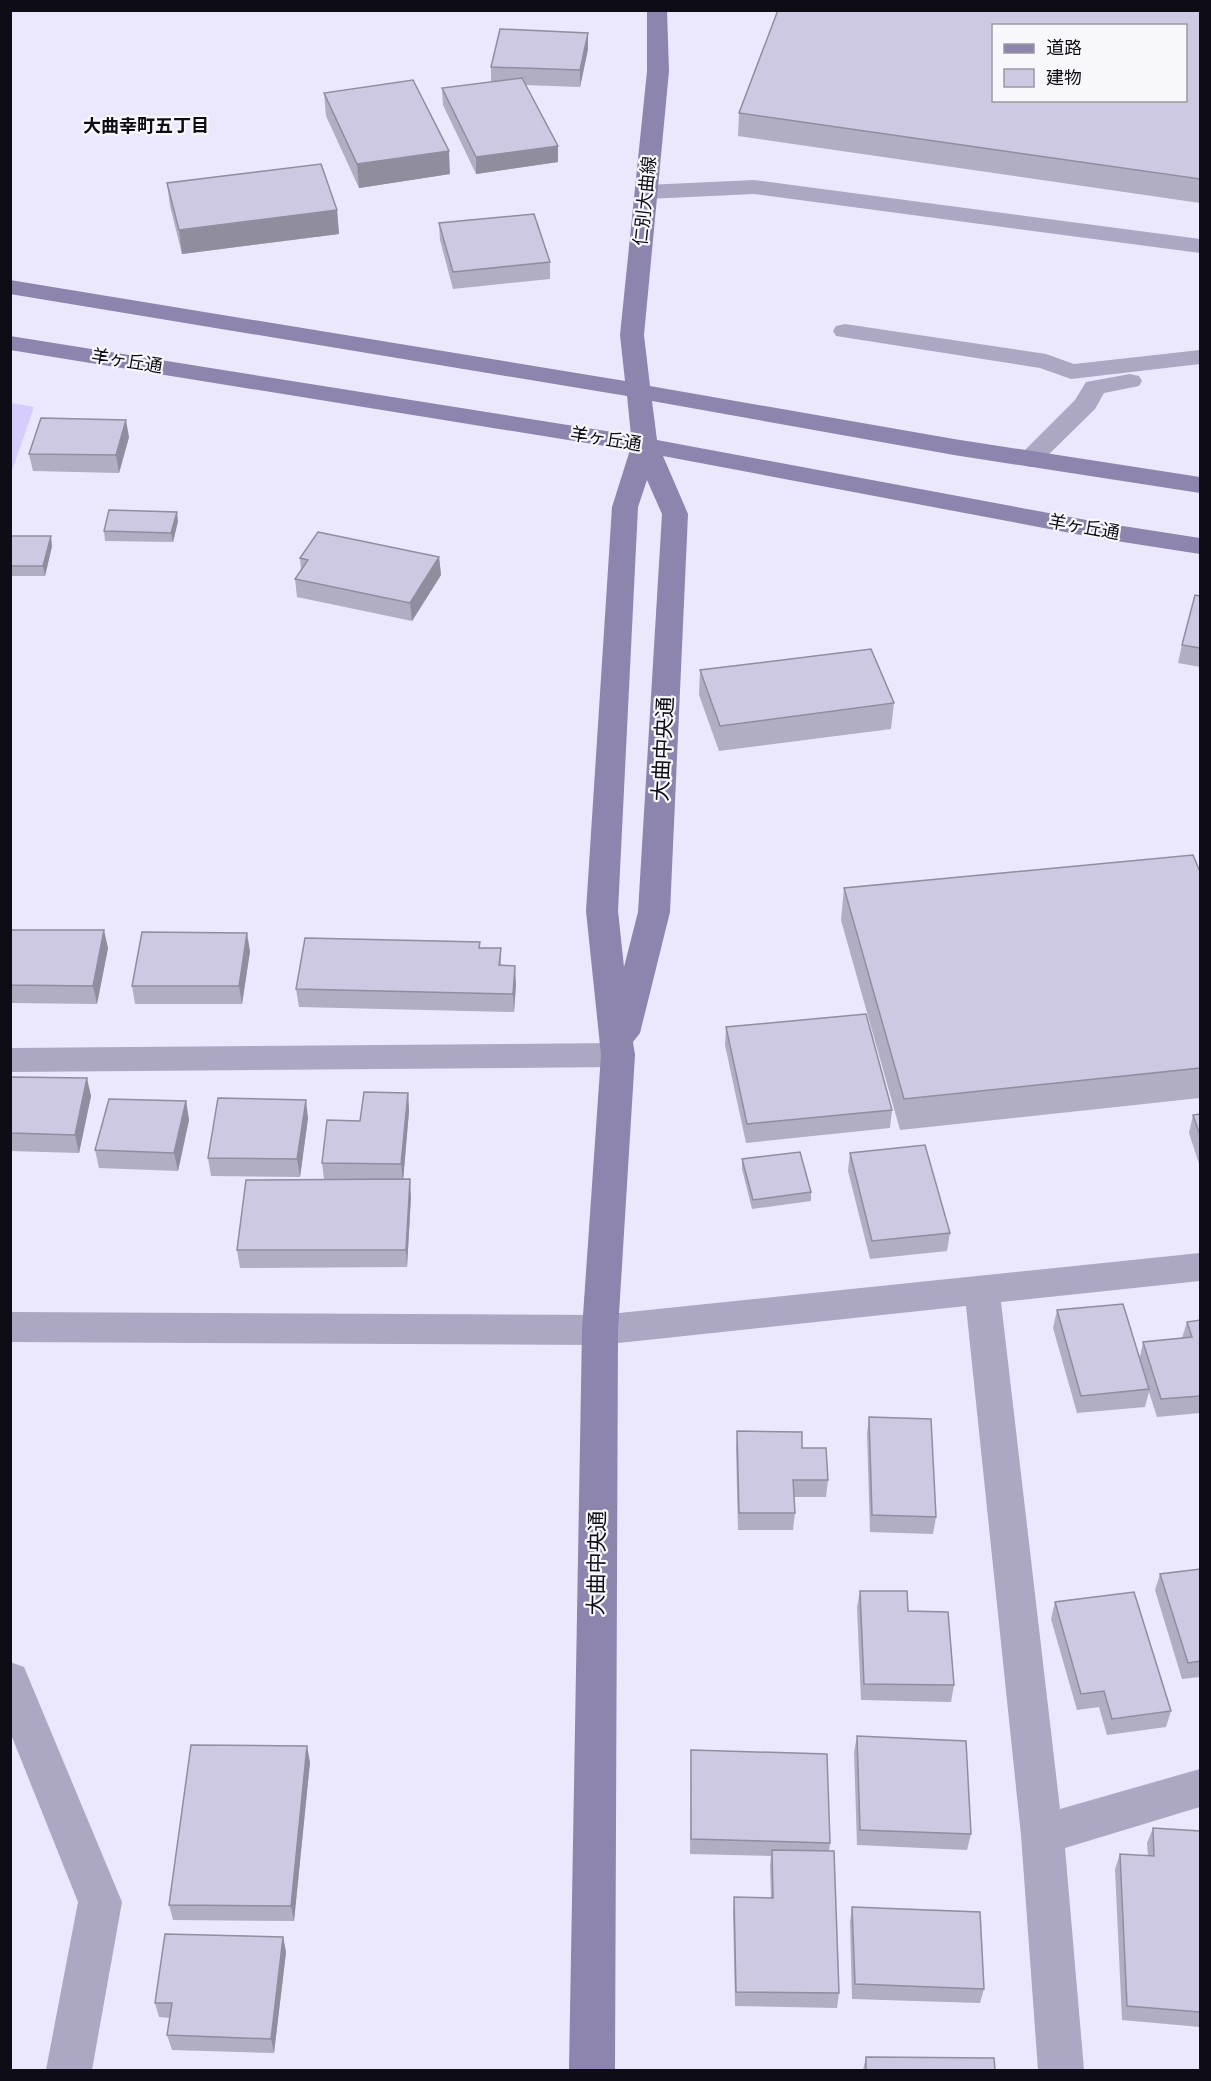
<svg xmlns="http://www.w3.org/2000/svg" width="1211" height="2081" font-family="'IBM Plex Serif','Noto Sans JP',serif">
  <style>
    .green { fill: #d7cdfc }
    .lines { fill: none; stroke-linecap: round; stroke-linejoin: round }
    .lane { fill: #aca7c3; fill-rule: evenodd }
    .street { fill: #aca7c3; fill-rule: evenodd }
    .secondary { fill: #8e85af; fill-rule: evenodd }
    .wall { fill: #b1adc2 }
    .shaded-wall { fill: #908d9e }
    .building { fill: #cec9e2; stroke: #908d9e; stroke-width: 1.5; fill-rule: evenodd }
    .labels { text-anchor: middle; stroke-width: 4.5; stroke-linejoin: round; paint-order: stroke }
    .far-neighbourhood-label { font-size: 18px; font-weight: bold; fill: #0e0d15; stroke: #f8f7fc }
    .far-street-label { font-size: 18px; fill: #0e0d15; stroke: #f8f7fc }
    .street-label { font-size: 21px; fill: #0e0d15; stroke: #f8f7fc }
  </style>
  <rect width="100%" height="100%" fill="#ebe7fc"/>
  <path class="green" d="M11,403L34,407L11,474L10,403Z"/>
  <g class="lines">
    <g class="lane">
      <path d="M754,180L1200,239V253L754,194L646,199L638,197L635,192L638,187L646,185Z"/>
      <path d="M845,324L1046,354L1074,364L1200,350V364L1071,379L1040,368L836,336L833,331L836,326Z"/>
      <path d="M1130,374L1139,376L1142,381L1139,386L1104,393L1095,409L1039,464L1030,467L1021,464L1017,459L1021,454L1075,400L1086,382Z"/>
    </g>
    <g class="street">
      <path d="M618,1043L630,1046L635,1055L630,1064L618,1067L10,1072V1048Z"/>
      <path d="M1200,1253V1281L1001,1302L1060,1809L1200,1769V1807L1065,1848L1084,2070H1038L1021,1835L966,1306L600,1345L10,1342V1312L600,1315Z"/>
      <path d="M10,1662L24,1667L122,1902L92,2070H46L78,1902L10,1732Z"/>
    </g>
    <path class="secondary" d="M647,10H667L669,71L644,335L650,386L954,439L1200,477V493L954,455L652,401L657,440L1097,522L1200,538V554L1097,538L663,456L688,514L670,912L640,1033L633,1042L635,1055L618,1330L615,2070H569L582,1330L601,1055L586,911L612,507L630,450L10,350V336L631,435L627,396L10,294V280L625,381L620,335L647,71ZM647,480L662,514L638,912L624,967L618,911L638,507Z"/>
  </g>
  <g class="wall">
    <path d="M1200,10V203L738,136L739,113Z"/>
    <path d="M588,33V49L580,87L525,85L558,146V162L476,174L443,105L442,88L491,82V67Z"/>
    <path d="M324,93L450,174L359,188L326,116Z"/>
    <path d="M167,183L337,210L339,234L182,254L170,206Z"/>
    <path d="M439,223L550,262V279L453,289L440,240Z"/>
    <path d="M129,437L119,473L33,471L29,454Z"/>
    <path d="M178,521L173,542L105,541L104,531Z"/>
    <path d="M10,536L52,546L45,576H10Z"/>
    <path d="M439,557L441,575L412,621L297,597L295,579L301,570L300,558Z"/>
    <path d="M1200,596V667L1178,663L1182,645Z"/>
    <path d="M700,670L894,703L891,729L719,751L699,695Z"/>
    <path d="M1200,872V1098L900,1130L841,920L844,888Z"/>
    <path d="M10,930L108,948L97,1004L10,1003Z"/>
    <path d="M480,942V948H501V965L516,984L514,1012L299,1007L296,989Z"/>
    <path d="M250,951L242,1004H135L132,986Z"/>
    <path d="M726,1027L892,1110L890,1128L746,1143L725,1045Z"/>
    <path d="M10,1077L91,1096L79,1153L10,1151Z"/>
    <path d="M408,1093L409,1111L403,1179L411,1196L407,1267L240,1268L237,1250L324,1179L322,1163L360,1121Z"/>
    <path d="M186,1101L189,1120L178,1171L99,1168L95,1150Z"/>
    <path d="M1200,1114V1167L1189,1133L1193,1115Z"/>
    <path d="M308,1118L300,1177L211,1176L208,1158Z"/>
    <path d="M850,1153L950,1233L947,1251L870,1259L848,1171Z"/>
    <path d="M742,1159L811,1192V1201L752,1209L742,1169Z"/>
    <path d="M1057,1310L1140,1357L1143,1342L1182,1338L1187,1322L1200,1320V1413L1157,1417L1149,1392L1145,1407L1077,1413L1053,1328Z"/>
    <path d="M869,1417L936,1517L933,1534L870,1532L867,1434Z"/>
    <path d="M737,1431L802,1448L828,1480L826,1497H794L795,1513L793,1530H738L736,1449Z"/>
    <path d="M1200,1569V1677L1182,1679L1155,1590L1160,1574Z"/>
    <path d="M860,1591L908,1611L954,1685L951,1702L861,1700L857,1607Z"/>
    <path d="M1055,1602L1171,1711L1166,1727L1107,1735L1099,1707L1077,1710L1051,1619Z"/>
    <path d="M857,1736L971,1834L967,1850L857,1845L854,1752Z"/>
    <path d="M691,1750L830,1843L829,1851L839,1993L837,2008L735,2006L733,1912L734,1897L771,1898L770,1866L771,1856L690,1854Z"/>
    <path d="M310,1762L294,1921L173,1920L169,1905Z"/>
    <path d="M1153,1828L1200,1831V2027L1122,2020L1115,1869L1120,1854L1148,1856L1147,1843Z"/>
    <path d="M852,1907L984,1989L980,2003L852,1999L850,1922Z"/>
    <path d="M283,1937L286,1952L274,2053L172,2050L167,2035L170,2018L159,2017L155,2003Z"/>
    <path d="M866,2057L995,2070H863Z"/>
  </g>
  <g class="shaded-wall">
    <path d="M588,33V49L580,87V70Z"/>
    <path d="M558,146V162L476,174V157Z"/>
    <path d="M449,151L450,174L359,188L357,164Z"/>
    <path d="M337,210L339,234L182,254L179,230Z"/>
    <path d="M126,420L129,437L119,473L116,455Z"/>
    <path d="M177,512L178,521L173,542L171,533Z"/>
    <path d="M51,536L52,546L45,576L43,566Z"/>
    <path d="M439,557L441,575L412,621L410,603Z"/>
    <path d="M104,930L108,948L97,1004L93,986Z"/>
    <path d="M247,933L250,951L242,1004L239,986Z"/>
    <path d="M515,966L516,984L514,1012L513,994Z"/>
    <path d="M87,1078L91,1096L79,1153L75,1135Z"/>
    <path d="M408,1093L409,1111L403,1182L401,1164Z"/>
    <path d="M306,1100L308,1118L300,1177L297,1159Z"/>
    <path d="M186,1101L189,1120L178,1171L174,1153Z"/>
    <path d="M410,1179L411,1196L407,1267L406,1250Z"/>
    <path d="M307,1746L310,1762L294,1921L291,1906Z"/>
    <path d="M283,1937L286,1952L274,2053L271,2039Z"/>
  </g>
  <g class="building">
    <path d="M778,10H1200V179L739,113ZM993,26H1185V100H993Z"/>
    <path d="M500,29L588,33L580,70L491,67Z"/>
    <path d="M522,78L558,146L476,157L442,88Z"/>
    <path d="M413,80L449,151L357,164L324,93Z"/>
    <path d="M321,164L337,210L179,230L167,183Z"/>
    <path d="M534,214L550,262L453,272L439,223Z"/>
    <path d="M41,418L126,420L116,455L29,454Z"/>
    <path d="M109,510L177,512L171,533L104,531Z"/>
    <path d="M318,532L439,557L410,603L295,579L308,560L300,558Z"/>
    <path d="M10,536H51L43,566H10Z"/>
    <path d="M1195,595L1200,596V648L1182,645Z"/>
    <path d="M871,649L894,703L720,726L700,670Z"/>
    <path d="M1193,855L1200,872V1068L904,1099L844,888Z"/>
    <path d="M10,930H104L93,986L10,985Z"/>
    <path d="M142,932L247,933L239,986H132Z"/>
    <path d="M305,938L480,942L479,948H501L499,965L515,966L513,994L296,989Z"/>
    <path d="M866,1014L892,1110L747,1124L726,1027Z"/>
    <path d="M10,1077L87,1078L75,1135L10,1133Z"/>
    <path d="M364,1092L408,1093L401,1164L322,1163L327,1120L360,1121Z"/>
    <path d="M218,1098L306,1100L297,1159L208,1158Z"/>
    <path d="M109,1099L186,1101L174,1153L95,1150Z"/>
    <path d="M1200,1114V1135L1193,1115Z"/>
    <path d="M925,1145L950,1233L872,1241L850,1153Z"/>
    <path d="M800,1152L811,1192L753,1200L742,1159Z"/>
    <path d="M410,1179L406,1250H237L246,1180Z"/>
    <path d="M1123,1304L1149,1389L1081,1396L1057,1310Z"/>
    <path d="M1200,1320V1396L1161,1399L1143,1342L1192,1337L1187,1322Z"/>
    <path d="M869,1417L931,1419L936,1517L872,1515Z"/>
    <path d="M737,1431L802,1432V1448H826L828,1480H793L795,1513H739Z"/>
    <path d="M1200,1569V1661L1188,1663L1160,1574Z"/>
    <path d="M860,1591H907L908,1611L948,1612L954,1685L864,1684Z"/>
    <path d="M1134,1592L1171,1711L1112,1719L1104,1691L1081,1694L1055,1602Z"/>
    <path d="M857,1736L966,1741L971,1834L860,1830Z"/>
    <path d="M191,1745L307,1746L291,1906L169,1905Z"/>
    <path d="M691,1750L827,1754L830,1843L691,1839Z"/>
    <path d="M1153,1828L1200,1831V2012L1127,2006L1120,1854L1154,1856Z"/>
    <path d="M772,1850L834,1851L839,1993L736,1992L734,1897L773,1898Z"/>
    <path d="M852,1907L980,1912L984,1989L855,1984Z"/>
    <path d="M165,1934L283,1937L271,2039L167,2035L172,2003H155Z"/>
    <path d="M866,2057L994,2058L995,2070H866Z"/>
  </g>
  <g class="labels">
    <g class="far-neighbourhood-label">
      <text x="146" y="132">大曲幸町五丁目</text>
    </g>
    <g class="far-street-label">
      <text transform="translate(645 201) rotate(-84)" y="6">仁別大曲線</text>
      <text transform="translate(127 361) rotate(9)" y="6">羊ヶ丘通</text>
      <text transform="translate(606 439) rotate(9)" y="6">羊ヶ丘通</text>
      <text transform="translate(1084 527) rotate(10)" y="6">羊ヶ丘通</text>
    </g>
    <g class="street-label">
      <text transform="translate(663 749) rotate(-87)" y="7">大曲中央通</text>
      <text transform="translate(597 1563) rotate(-89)" y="7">大曲中央通</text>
    </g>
  </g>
  <rect width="1211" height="2081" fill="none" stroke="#0e0d15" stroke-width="24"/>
  <rect x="992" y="24" width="195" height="78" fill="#f8f7fc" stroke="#9a99a0" stroke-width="1.5"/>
  <rect x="1004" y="44" width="30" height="9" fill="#8e85af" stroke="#9a99a0" stroke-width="1.5"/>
  <text x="1046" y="54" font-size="18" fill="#0e0d15">道路</text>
  <rect x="1004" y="69" width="30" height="18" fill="#cec9e2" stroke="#9a99a0" stroke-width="1.5"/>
  <text x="1046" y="84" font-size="18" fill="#0e0d15">建物</text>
</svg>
